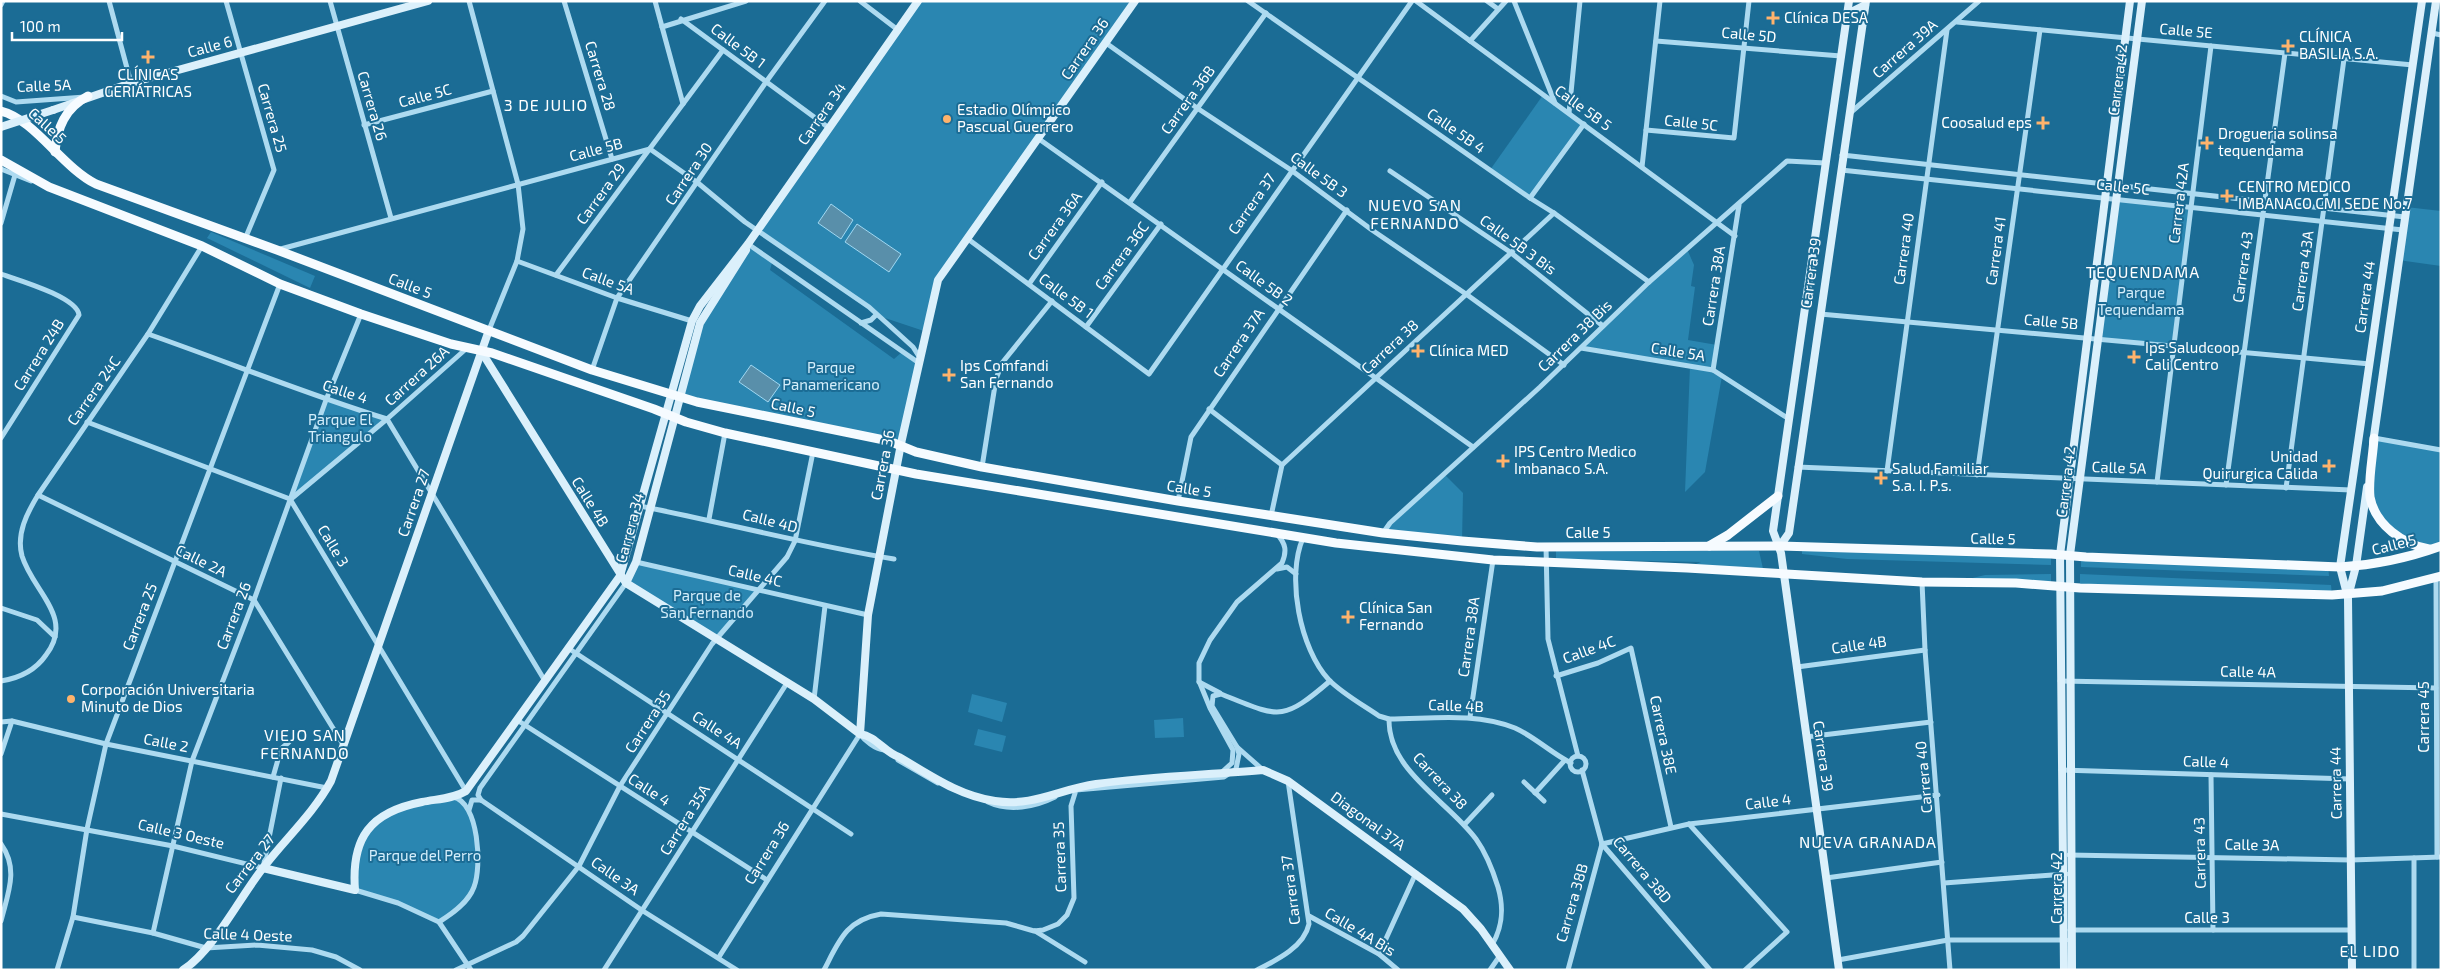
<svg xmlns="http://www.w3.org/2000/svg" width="2442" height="971" font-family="'Exo 2',sans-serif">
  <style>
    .green { fill: #2a86b1; fill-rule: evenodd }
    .water { fill: #598faa; stroke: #a0d8f2 }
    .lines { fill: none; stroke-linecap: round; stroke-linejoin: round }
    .street { stroke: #addaf0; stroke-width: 5 }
    .secondary { stroke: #dbf0fb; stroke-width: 8 }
    .primary { stroke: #f6fbff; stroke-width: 9 }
    .secondary-bridge { stroke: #dbf0fb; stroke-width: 8 }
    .poi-dot { fill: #ffb36c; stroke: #1b6c95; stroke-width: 2 }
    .labels { text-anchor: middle; stroke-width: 4; stroke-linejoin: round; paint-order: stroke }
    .poi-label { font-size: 15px; fill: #fff; stroke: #1b6c95; text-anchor: start }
    .street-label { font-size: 15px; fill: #fff; stroke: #1b6c95 }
    .park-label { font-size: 15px; fill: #d4eefb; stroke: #1b6c95 }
    .neighbourhood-label { font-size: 16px; letter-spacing: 1px; fill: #fff; stroke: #1b6c95 }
  </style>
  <rect width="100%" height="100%" fill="#1b6c95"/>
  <g class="green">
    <path d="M918,1H1135L938,280L927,332L876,315L757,230Z"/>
    <path d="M1543,95L1584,124L1530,198L1490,170Z"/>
    <path d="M2117,199L2191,207L2174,346L2098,339Z"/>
    <path d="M2406,207L2441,211V266L2398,260Z"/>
    <path d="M211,232L315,276L310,288L207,238Z"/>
    <path d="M748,244L773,259L770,270L894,359L902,352L919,363L900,446L681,398L700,323ZM751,365L779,385L768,401Z"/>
    <path d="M1687,249L1694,265L1691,286L1695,287L1688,340L1717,345L1713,370L1722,376L1705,472L1685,492L1690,366L1581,348Z"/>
    <path d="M326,400L387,419L290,499Z"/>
    <path d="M2374,438L2441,450V546L2432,549L2393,533L2370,497Z"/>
    <path d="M1444,474L1463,493L1462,541L1383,533Z"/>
    <path d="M1802,549L2051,554V565L1847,559L1802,554Z"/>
    <path d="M1556,551H1759L1764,573L1687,568L1701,562L1556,559Z"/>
    <path d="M2081,557L2328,566L2329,576L2081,567Z"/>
    <path d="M636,562L757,589L717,636L631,587L629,578Z"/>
    <path d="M2051,574V585L1952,583L1985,575Z"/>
    <path d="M2080,574L2331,585L2332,595L2080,588Z"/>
    <path d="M972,694L1007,703L1002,722L968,712Z"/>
    <path d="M1183,718L1184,737L1155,738L1154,720Z"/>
    <path d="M978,729L1006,736L1002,752L974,745Z"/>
    <path d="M452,796L467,804L479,851L473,889L463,903L439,922L420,913L355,890L356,851L383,814Z"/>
  </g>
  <g class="water">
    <path d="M831,204L853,220L841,239L818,223Z"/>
    <path d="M857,224L901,254L889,272L845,242Z"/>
    <path d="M751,365L780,385L768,402L739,382Z"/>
  </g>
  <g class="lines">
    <g class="street">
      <path d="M109,1L131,83"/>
      <path d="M226,1L274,170L245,239"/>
      <path d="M330,1L391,218"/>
      <path d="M469,1L518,184L523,229L517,261L489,330"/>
      <path d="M564,1L612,159"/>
      <path d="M655,1L683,104"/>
      <path d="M860,1L898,30"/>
      <path d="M1248,1L1530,198L1554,213L1649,282"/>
      <path d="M1416,1L1735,236"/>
      <path d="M1487,1L1498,9"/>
      <path d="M1514,1L1555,103"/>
      <path d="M1,5L3,1"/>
      <path d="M681,19L829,128"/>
      <path d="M1957,22L2413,65"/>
      <path d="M662,27L746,1"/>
      <path d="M2432,33L2441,35"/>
      <path d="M1470,41L1506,1"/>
      <path d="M1656,41L1841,56"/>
      <path d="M1106,43L1197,108L1291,170L1372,230L1466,294L1564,365"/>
      <path d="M1,96L16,102L85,97"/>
      <path d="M1569,113L1580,1"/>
      <path d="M1849,114L1979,1"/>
      <path d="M364,125L493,91"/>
      <path d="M1646,130L1734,138L1749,1"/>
      <path d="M1039,139L1473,447"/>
      <path d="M1842,155L2405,217"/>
      <path d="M1642,167L1660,1"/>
      <path d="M1,169L31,181"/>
      <path d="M1841,170L2403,230"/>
      <path d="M1390,171L1510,252L1603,326"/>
      <path d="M1530,198L1584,124"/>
      <path d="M1130,202L1266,13"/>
      <path d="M1,223L15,175"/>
      <path d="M968,239L1149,374L1412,1"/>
      <path d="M748,244L919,363"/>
      <path d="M277,250L650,149L698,183L745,222L869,307L913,347L920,358"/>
      <path d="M517,261L617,298L692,321"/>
      <path d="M1,274C18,280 77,297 79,315L1,438"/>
      <path d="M556,275L723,50"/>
      <path d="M1029,284L1102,182"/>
      <path d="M1820,314L2370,364"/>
      <path d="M861,323L871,320L876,315"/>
      <path d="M1086,327L1161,224"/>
      <path d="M148,334C228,362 306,394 387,419L545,681"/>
      <path d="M1581,348L1713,370L1789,419"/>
      <path d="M592,370L617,298L766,82L825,1"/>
      <path d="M1713,370L1739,205"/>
      <path d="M1209,409L1282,465"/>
      <path d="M87,422L290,499L466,791"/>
      <path d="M2374,438L2441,450"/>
      <path d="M982,467L996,379L1002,363L1052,301"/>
      <path d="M1797,467L2351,490"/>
      <path d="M1887,471L1947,30"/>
      <path d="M1977,475L2040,30"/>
      <path d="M2157,482L2211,46"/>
      <path d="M2226,485L2285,53"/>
      <path d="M2286,488L2344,59"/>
      <path d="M38,495L254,600L344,746"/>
      <path d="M291,499L387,419L467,348"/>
      <path d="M1178,501L1191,437L1347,210"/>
      <path d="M640,506C725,523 809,545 894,559"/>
      <path d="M1271,516L1282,465L1554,213"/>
      <path d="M709,519L725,433"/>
      <path d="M1383,533L1390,523L1540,387L1649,282L1787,161L1825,163"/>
      <path d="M1303,538C1286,577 1300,649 1329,680C1343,694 1363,705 1379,716L1389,719C1431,719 1474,712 1515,728C1535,737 1551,753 1571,763"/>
      <path d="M1546,546L1548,639L1578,756"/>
      <path d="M636,562L868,615"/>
      <path d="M1277,569L1287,567L1296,574"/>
      <path d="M2436,578L2437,857"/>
      <path d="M1922,582L1925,650L1950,970"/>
      <path d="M1,608L37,620L55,637"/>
      <path d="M568,648L851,834"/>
      <path d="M1797,667L1925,650"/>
      <path d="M1556,676L1598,663L1631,648L1671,827"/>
      <path d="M1,681C20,678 35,671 46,655C75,617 33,592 22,556C16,534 27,513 38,495L148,334L202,246"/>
      <path d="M2060,681L2436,688"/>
      <path d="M1199,682L1220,693"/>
      <path d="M814,699L825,606"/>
      <path d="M1470,717L1493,560"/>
      <path d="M1389,719C1388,771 1448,801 1476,839C1486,853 1493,871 1498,887C1504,908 1503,926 1492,945"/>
      <path d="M517,720L767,880"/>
      <path d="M1,722L12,721L106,744L327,788"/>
      <path d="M1806,737L1931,722"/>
      <path d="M1,754L12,721"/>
      <circle cx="1578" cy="764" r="8"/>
      <path d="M898,760L938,783"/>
      <path d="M1263,770L1237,747L1212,706L1213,696L1221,694C1279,717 1281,723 1330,681"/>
      <path d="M1582,770L1602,844L1710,970"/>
      <path d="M2061,770L2350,779"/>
      <path d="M1222,772L1232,763L1233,750L1210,708L1199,681V663L1210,640L1237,602L1282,563C1287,551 1286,544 1277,534"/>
      <path d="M2211,775L2213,930"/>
      <path d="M273,777L281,749L289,742"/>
      <path d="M1524,782L1544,801"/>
      <path d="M1535,793L1565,760"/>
      <path d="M481,800L643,911L737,970"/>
      <path d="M481,800L478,795L480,788L626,583"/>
      <path d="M988,802C1009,812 1035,807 1055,797"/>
      <path d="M469,810L472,800H480"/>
      <path d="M1,814L173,846L263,868L281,778"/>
      <path d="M1689,824L1787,932L1745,970"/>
      <path d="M1464,825L1492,795"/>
      <path d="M1,844C19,869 8,893 1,921"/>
      <path d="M1602,844L1689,824L1938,795"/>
      <path d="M2069,855L2351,860L2441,857"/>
      <path d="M2414,858V970"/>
      <path d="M1826,878L1942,862"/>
      <path d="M1944,883L2066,874"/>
      <path d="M355,890L398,903L439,922L471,970"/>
      <path d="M1309,916L1379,954L1398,970"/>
      <path d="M73,917L153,933L206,948L257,945L312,950L336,957L360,970"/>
      <path d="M439,922C452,914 468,903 474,887C482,867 479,802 453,797"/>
      <path d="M2070,930H2352"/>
      <path d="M1035,931L1085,962"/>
      <path d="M153,933L192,761L254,600L326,400L361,314"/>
      <path d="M1379,954L1416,873"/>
      <path d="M719,957L860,734C865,741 875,749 884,750"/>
      <path d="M1838,960L1948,940H2066"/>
      <path d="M57,970L73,917L87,829L106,744L280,284"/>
      <path d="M456,970L516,942L523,936L579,866L620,786L712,644L787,557L795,541L813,452"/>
      <path d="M604,970L787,683"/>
      <path d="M824,970C839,941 846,920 881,914L1006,923L1034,931L1043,930L1058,924L1067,915L1074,898L1071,806L1076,790L1224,777L1236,769L1239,754L1237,747"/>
      <path d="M1257,970C1277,960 1304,947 1309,924L1288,781"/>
      <path d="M1490,970L1499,957"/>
      <path d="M1568,970L1602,844"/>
    </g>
    <g class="secondary">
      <path d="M1847,14L1865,5"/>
      <path d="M53,110L131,83L428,1"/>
      <path d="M481,351L626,583L814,699L860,734C876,736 884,752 899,757C930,775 959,796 995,801C1033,807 1060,789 1096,784C1151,776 1207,775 1263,770L1288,781L1463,909L1481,929L1510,970"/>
      <path d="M2373,443L2436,1"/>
      <path d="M1780,546L1789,533L1866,1"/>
      <path d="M626,583L636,562L700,323L746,250"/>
      <path d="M2349,593L2356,566L2367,487"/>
      <path d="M860,734L868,615L902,439L938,280L1135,1"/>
      <path d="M263,868L355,890C351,838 370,812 422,802C436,799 453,799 466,791L620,576L692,321L700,306L748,244L918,1"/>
      <path d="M183,970C213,951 240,897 263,868C285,839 313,814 331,781L489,330"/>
      <path d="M1839,970L1781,553L1773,531L1849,1"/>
      <path d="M2064,970L2060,555L2130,1"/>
      <path d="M2072,970L2070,555L2142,1"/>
      <path d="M2352,970L2348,598L2340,567L2422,1"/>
    </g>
    <g class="primary">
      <path d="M1,111C34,119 63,168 96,184L277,250L592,370L697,402L889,441L916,452L982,467L1178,501L1383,533L1462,541L1537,547L1780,546L2051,554L2086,557L2340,567C2375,565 2408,558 2441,546"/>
      <path d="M55,152C57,128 65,108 88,96"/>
      <path d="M1,160L49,187L202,246L280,284L361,314L451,344L492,353L654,409L686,422L725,433L916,474L1336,543L1493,560L1687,568L1922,582L2016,583L2080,588L2332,595L2382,591L2441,576"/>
      <path d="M2374,438C2373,457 2368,479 2370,497C2375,525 2404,545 2429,549"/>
      <path d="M1709,546L1728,535L1778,496"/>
    </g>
    <path class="secondary-bridge" d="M1,127L53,110"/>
  </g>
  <g class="poi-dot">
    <path d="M1770.5 10.5h5v5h5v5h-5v5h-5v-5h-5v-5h5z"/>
    <path d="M2285.5 38.5h5v5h5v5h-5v5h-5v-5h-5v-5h5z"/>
    <path d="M145.5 49.5h5v5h5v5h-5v5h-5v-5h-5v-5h5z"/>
    <circle cx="947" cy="119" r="5"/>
    <path d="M2040.5 115.5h5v5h5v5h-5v5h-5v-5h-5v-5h5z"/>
    <path d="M2204.5 135.5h5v5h5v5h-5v5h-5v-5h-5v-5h5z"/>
    <path d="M2224.5 188.5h5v5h5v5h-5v5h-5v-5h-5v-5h5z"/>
    <path d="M1415.5 343.5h5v5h5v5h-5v5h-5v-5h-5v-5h5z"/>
    <path d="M2131.5 349.5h5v5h5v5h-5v5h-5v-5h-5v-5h5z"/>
    <path d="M946.5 367.5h5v5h5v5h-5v5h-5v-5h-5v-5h5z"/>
    <path d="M1500.5 453.5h5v5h5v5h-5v5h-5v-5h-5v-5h5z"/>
    <path d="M2326.5 458.5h5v5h5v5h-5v5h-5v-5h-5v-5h5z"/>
    <path d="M1878.5 470.5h5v5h5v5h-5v5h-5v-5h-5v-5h5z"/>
    <path d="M1345.5 609.5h5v5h5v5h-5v5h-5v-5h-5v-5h5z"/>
    <circle cx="71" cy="699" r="5"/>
  </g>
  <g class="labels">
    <g class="poi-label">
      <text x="1784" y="23">Clínica DESA</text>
      <text x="2299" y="42">CLÍNICA<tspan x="2299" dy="17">BASILIA S.A.</tspan></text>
      <text x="148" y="80" text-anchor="middle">CLÍNICAS<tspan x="148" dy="17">GERIÁTRICAS</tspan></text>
      <text x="957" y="115">Estadio Olímpico<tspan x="957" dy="17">Pascual Guerrero</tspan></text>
      <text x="2032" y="128" text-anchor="end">Coosalud eps</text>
      <text x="2218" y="139">Drogueria solinsa<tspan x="2218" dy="17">tequendama</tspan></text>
      <text x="2238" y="192">CENTRO MEDICO<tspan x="2238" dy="17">IMBANACO CMI SEDE No.7</tspan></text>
      <text x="2145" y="353">Ips Saludcoop<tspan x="2145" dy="17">Cali Centro</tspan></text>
      <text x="1429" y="356">Clínica MED</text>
      <text x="960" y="371">Ips Comfandi<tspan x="960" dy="17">San Fernando</tspan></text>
      <text x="1514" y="457">IPS Centro Medico<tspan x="1514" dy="17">Imbanaco S.A.</tspan></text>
      <text x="2318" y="462" text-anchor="end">Unidad<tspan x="2318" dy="17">Quirurgica Calida</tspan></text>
      <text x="1892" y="474">Salud Familiar<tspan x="1892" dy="17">S.a. I. P.s.</tspan></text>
      <text x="1359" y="613">Clínica San<tspan x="1359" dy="17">Fernando</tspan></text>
      <text x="81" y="695">Corporación Universitaria<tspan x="81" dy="17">Minuto de Dios</tspan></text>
    </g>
    <g class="street-label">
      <text transform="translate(2186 31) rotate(5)" y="5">Calle 5E</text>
      <text transform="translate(1749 35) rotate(5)" y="5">Calle 5D</text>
      <text transform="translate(738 46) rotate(37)" y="5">Calle 5B 1</text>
      <text transform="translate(210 47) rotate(-15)" y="5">Calle 6</text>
      <text transform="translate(1085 49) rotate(-55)" y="5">Carrera 36</text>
      <text transform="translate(1905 49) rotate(-41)" y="5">Carrera 39A</text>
      <text transform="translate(600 76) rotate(73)" y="5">Carrera 28</text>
      <text transform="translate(2118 80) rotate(-83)" y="5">Carrera 42</text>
      <text transform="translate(44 86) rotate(-2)" y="5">Calle 5A</text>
      <text transform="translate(425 96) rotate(-15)" y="5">Calle 5C</text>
      <text transform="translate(1188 100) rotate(-54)" y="5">Carrera 36B</text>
      <text transform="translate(372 106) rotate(74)" y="5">Carrera 26</text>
      <text transform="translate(1583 108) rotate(36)" y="5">Calle 5B 5</text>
      <text transform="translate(822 114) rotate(-55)" y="5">Carrera 34</text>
      <text transform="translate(272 118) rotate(74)" y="5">Carrera 25</text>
      <text transform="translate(1691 123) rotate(6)" y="5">Calle 5C</text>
      <text transform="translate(47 126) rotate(42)" y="5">Calle 5</text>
      <text transform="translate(1456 131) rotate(35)" y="5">Calle 5B 4</text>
      <text transform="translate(596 150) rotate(-15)" y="5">Calle 5B</text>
      <text transform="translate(689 174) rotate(-56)" y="5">Carrera 30</text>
      <text transform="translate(1319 175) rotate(36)" y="5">Calle 5B 3</text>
      <text transform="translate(2123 187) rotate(6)" y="5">Calle 5C</text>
      <text transform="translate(601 194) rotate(-54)" y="5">Carrera 29</text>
      <text transform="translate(2179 203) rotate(-83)" y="5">Carrera 42A</text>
      <text transform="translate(1252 204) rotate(-55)" y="5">Carrera 37</text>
      <text transform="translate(1055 226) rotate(-54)" y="5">Carrera 36A</text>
      <text transform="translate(1518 245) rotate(36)" y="5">Calle 5B 3 Bis</text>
      <text transform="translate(1904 249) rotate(-82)" y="5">Carrera 40</text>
      <text transform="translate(1996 251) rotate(-82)" y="5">Carrera 41</text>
      <text transform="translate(1122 256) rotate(-54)" y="5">Carrera 36C</text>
      <text transform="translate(2243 267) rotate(-82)" y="5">Carrera 43</text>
      <text transform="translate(2303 271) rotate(-82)" y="5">Carrera 43A</text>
      <text transform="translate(1811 273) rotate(-82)" y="5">Carrera 39</text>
      <text transform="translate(608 281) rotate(20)" y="5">Calle 5A</text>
      <text transform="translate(1264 283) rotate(36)" y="5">Calle 5B 2</text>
      <text transform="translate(410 286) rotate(21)" y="5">Calle 5</text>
      <text transform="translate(1714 286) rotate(-81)" y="5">Carrera 38A</text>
      <text transform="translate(1066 296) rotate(37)" y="5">Calle 5B 1</text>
      <text transform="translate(2365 297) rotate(-82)" y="5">Carrera 44</text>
      <text transform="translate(2051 322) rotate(5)" y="5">Calle 5B</text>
      <text transform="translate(1575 336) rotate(-44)" y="5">Carrera 38 Bis</text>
      <text transform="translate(1239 343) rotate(-56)" y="5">Carrera 37A</text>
      <text transform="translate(1390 347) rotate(-43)" y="5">Carrera 38</text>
      <text transform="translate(1678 352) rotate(9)" y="5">Calle 5A</text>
      <text transform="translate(39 355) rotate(-58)" y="5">Carrera 24B</text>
      <text transform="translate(417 376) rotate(-42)" y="5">Carrera 26A</text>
      <text transform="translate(94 391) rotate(-55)" y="5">Carrera 24C</text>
      <text transform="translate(345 392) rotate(18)" y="5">Calle 4</text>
      <text transform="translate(793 408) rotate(12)" y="5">Calle 5</text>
      <text transform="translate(883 465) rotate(-79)" y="5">Carrera 36</text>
      <text transform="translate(2119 468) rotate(2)" y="5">Calle 5A</text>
      <text transform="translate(2066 482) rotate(-83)" y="5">Carrera 42</text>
      <text transform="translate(1189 489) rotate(9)" y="5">Calle 5</text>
      <text transform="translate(590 502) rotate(58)" y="5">Calle 4B</text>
      <text transform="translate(414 503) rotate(-71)" y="5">Carrera 27</text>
      <text transform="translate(770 521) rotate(14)" y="5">Calle 4D</text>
      <text transform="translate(630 528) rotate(-75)" y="5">Carrera 34</text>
      <text x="1588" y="538">Calle 5</text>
      <text transform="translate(1993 539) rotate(1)" y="5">Calle 5</text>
      <text transform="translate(2394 545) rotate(-14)" y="5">Calle 5</text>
      <text transform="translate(333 546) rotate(59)" y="5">Calle 3</text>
      <text transform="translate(201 561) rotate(26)" y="5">Calle 2A</text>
      <text transform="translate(755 576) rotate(13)" y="5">Calle 4C</text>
      <text transform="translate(234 616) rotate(-69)" y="5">Carrera 26</text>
      <text transform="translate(140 617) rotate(-69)" y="5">Carrera 25</text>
      <text transform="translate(1469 637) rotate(-82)" y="5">Carrera 38A</text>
      <text transform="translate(1859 645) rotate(-8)" y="5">Calle 4B</text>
      <text transform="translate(1589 650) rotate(-20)" y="5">Calle 4C</text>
      <text transform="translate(2248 672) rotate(1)" y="5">Calle 4A</text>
      <text transform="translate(1456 706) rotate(2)" y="5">Calle 4B</text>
      <text transform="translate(2424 717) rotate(-90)" y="5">Carrera 45</text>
      <text transform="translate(648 722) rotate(-57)" y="5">Carrera 35</text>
      <text transform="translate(717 730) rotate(33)" y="5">Calle 4A</text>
      <text transform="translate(1663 735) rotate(78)" y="5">Carrera 38E</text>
      <text transform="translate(166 743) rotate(11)" y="5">Calle 2</text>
      <text transform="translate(1823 756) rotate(82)" y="5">Carrera 39</text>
      <text transform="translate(2206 762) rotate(2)" y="5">Calle 4</text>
      <text transform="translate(1924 777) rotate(-95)" y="5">Carrera 40</text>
      <text transform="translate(1440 781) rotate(47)" y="5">Carrera 38</text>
      <text transform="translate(2336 783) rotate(-91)" y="5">Carrera 44</text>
      <text transform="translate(649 790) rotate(33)" y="5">Calle 4</text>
      <text transform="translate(1768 802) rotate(-7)" y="5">Calle 4</text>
      <text transform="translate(685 820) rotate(-58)" y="5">Carrera 35A</text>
      <text transform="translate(1368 821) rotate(36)" y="5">Diagonal 37A</text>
      <text transform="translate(181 834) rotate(13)" y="5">Calle 3 Oeste</text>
      <text transform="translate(2252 845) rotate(1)" y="5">Calle 3A</text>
      <text transform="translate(767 853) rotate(-58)" y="5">Carrera 36</text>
      <text transform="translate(2200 853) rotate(-91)" y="5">Carrera 43</text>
      <text transform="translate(1060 857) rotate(-92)" y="5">Carrera 35</text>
      <text transform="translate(250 864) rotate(-52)" y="5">Carrera 27</text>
      <text transform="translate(1642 870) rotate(50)" y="5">Carrera 38D</text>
      <text transform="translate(615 876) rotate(35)" y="5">Calle 3A</text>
      <text transform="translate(2057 888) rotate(-90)" y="5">Carrera 42</text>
      <text transform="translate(1291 890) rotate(-97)" y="5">Carrera 37</text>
      <text transform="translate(1572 903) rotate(-74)" y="5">Carrera 38B</text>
      <text x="2207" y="923">Calle 3</text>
      <text transform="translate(1360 932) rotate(31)" y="5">Calle 4A Bis</text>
      <text transform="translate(248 935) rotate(2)" y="5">Calle 4 Oeste</text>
    </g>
    <g class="park-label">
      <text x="2141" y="298">Parque<tspan x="2141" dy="17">Tequendama</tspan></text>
      <text x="831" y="373">Parque<tspan x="831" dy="17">Panamericano</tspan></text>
      <text x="340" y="425">Parque El<tspan x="340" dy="17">Triangulo</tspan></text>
      <text x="707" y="601">Parque de<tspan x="707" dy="17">San Fernando</tspan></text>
      <text x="425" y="861">Parque del Perro</text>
    </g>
    <g class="neighbourhood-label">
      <text x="546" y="111">3 DE JULIO</text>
      <text x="1415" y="211">NUEVO SAN<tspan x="1415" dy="18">FERNANDO</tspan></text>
      <text x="2143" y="278">TEQUENDAMA</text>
      <text x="305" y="741">VIEJO SAN<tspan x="305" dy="18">FERNANDO</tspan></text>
      <text x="1868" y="848">NUEVA GRANADA</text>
      <text x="2370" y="957">EL LIDO</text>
    </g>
  </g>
  <rect width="2442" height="971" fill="none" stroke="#ffffff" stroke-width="5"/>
  <path d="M12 32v8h110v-8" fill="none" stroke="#ffffff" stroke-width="2.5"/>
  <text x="20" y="32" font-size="15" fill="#ffffff" stroke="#1b6c95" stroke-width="4" paint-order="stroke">100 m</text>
</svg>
